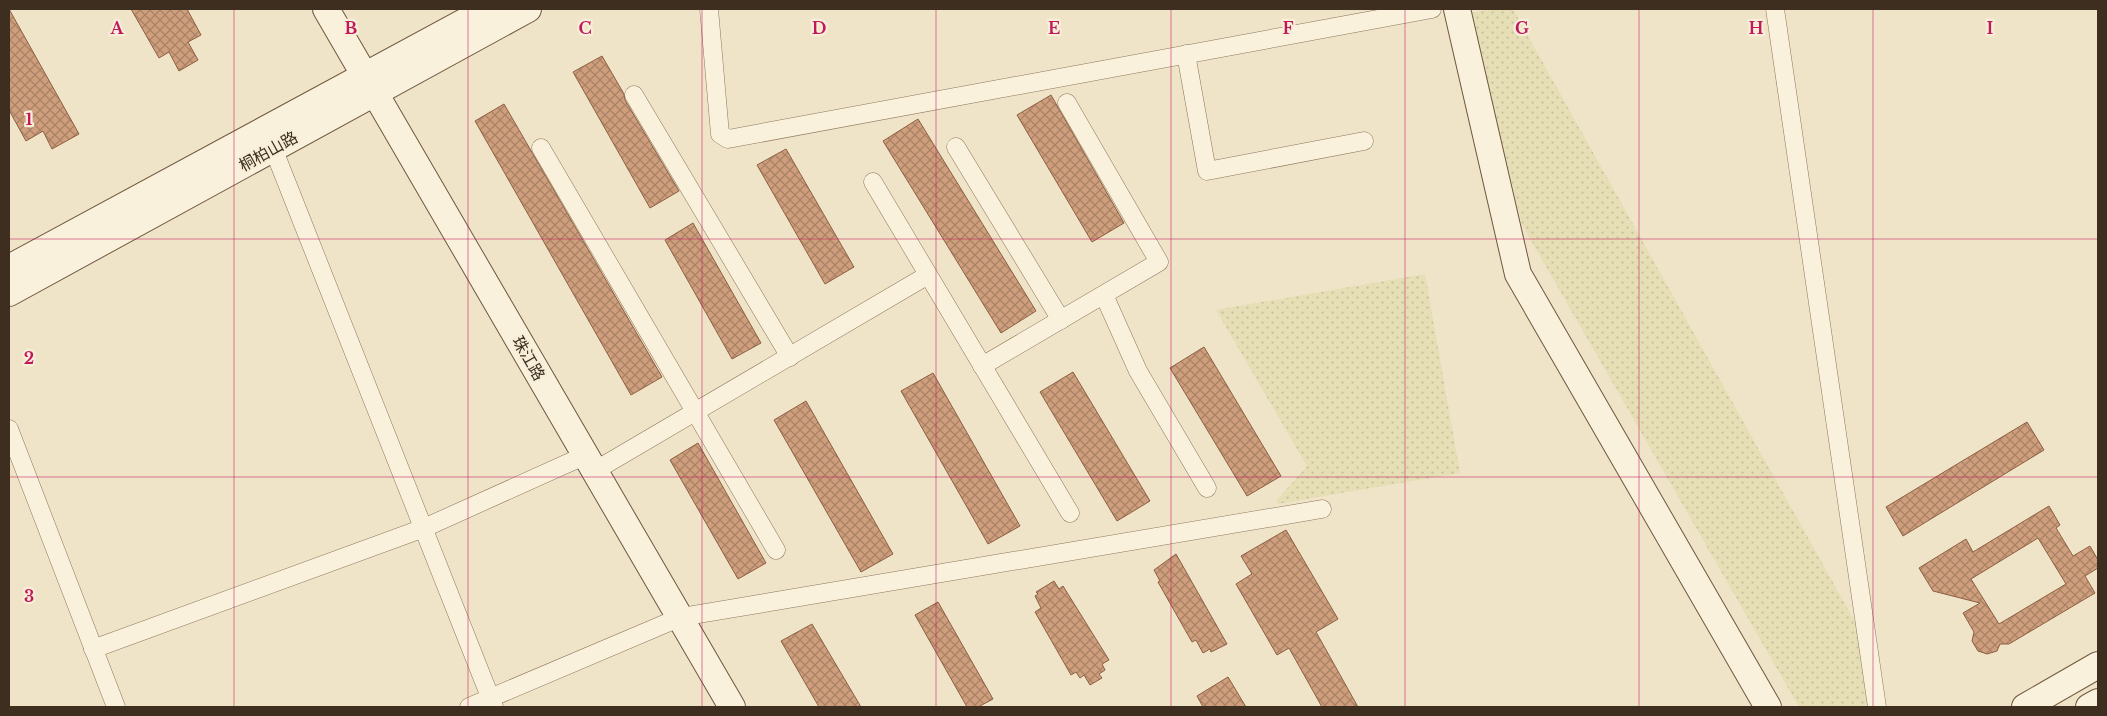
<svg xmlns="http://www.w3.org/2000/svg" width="2107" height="716" font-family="'Libre Baskerville','Noto Sans SC',serif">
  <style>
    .farmland { fill: url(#farmland-dots) }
    .building { fill: url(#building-cross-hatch); stroke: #8d5f41; fill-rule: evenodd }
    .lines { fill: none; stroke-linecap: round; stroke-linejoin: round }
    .street-casing { stroke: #8d765c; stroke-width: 19 }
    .secondary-casing { stroke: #6f573f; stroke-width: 28 }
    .street { stroke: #faf1dc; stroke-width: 18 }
    .secondary { stroke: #faf1dc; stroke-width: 26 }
    .grid { fill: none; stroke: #c2185b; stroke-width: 1; stroke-opacity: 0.55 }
    .labels { text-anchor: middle; stroke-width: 4.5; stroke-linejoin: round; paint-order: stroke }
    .street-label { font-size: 16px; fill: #3d2e20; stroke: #f7eed8 }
    .grid-label { font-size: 16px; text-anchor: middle; font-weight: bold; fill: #c2185b; stroke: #f7eed8; stroke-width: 4.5; stroke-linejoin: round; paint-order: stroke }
  </style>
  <defs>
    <pattern id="farmland-dots" width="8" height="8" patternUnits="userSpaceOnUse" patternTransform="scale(1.25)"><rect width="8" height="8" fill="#e6deb5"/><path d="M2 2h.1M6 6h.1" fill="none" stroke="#c6bf9b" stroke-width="1.8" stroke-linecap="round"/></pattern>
    <pattern id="building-cross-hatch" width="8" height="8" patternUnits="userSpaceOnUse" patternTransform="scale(1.25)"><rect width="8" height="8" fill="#cf9f7d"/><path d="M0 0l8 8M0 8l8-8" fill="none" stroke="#a98266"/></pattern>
  </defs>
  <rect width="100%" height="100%" fill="#f0e4c8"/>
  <g class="farmland">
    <path d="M1492,9H1513L1859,629L1869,707H1799L1522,225L1470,13Z"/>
    <path d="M1425,274L1460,473L1277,504V500L1307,466L1216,310Z"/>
  </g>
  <g class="building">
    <path d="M9,9L79,134L52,149L43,131L26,141L9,110Z"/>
    <path d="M131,9H187L201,35L188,42L198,60L179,71L169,52L159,58Z"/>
    <path d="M602,56L624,94L625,100L679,191L650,208L573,72Z"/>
    <path d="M1051,95L1124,223L1092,242L1017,115Z"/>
    <path d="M504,104L662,377L631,395L475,121Z"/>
    <path d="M918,119L1036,311L1001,333L883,141Z"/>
    <path d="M786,149L854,267L825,284L757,165Z"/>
    <path d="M693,223L761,343L732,359L665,240Z"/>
    <path d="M1204,347L1281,476L1247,496L1170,368Z"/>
    <path d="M1073,372L1150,501L1117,521L1040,392Z"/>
    <path d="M933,373L1020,526L988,544L901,391Z"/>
    <path d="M806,401L893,554L861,572L774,420Z"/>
    <path d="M2027,422L2044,450L1903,536L1886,507Z"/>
    <path d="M698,443L766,563L738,579L670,460Z"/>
    <path d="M2049,506L2060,525L2056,528L2073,556L2090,546L2098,560V568L2085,576L2095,593L2009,644H2000L1997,651L1987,654L1978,651L1972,641L1974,632L1963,613L1980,603L1933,591L1919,568L1966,539L1973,552ZM2038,538L2066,584L1999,624L1971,579Z"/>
    <path d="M1286,530L1338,619L1316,632L1358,707H1322L1289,648L1277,655L1236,584L1252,574L1241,556Z"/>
    <path d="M1176,554L1227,644L1211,652L1210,649L1203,653L1196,640L1192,642L1158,582L1160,581L1154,570Z"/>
    <path d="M1054,581L1059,589L1063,586L1109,660L1102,664L1105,670L1099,674L1102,678L1090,685L1084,675L1080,678L1076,672L1071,675L1035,612L1041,608L1035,596L1038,594L1036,592Z"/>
    <path d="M938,602L993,699L978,707H967L915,615Z"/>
    <path d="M812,624L861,707H819L781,641Z"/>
    <path d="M1228,677L1246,707H1203L1197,696Z"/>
  </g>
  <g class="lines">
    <g class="street-casing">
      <g id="street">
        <path d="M709,9L720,134L728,139L1432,9"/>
        <path d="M1775,9L1877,707"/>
        <path d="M1186,54L1207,171L1364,141"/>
        <path d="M634,95L790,357"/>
        <path d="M956,147L1061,320"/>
        <path d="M273,148L494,707"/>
        <path d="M541,148L776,550"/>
        <path d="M873,182L1070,513"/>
        <path d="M1104,295L1138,371L1207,488"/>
        <path d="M982,366L1159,262L1067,103"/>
        <path d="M9,429L116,707"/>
        <path d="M596,470L928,275"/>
        <path d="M93,649L424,528L586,455"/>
        <path d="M469,707L681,617L1322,509"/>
      </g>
    </g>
    <g class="secondary-casing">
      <g id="secondary">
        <path d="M326,9L732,707"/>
        <path d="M1457,9L1518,274L1768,707"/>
        <path d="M9,268L488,9"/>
        <path d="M9,293L528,9"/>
        <path d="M2025,707L2098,665"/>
        <path d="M2089,707L2098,702"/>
      </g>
    </g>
    <use href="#street" class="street"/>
    <use href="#secondary" class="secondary"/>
  </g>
  <path class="grid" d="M234,9V707M468,9V707M702,9V707M936,9V707M1171,9V707M1405,9V707M1639,9V707M1873,9V707M9,239H2098M9,477H2098"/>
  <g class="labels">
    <g class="street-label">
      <text transform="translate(268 151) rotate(-29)" y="6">桐柏山路</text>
      <text transform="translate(529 358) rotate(60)" y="6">珠江路</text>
    </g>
  </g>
  <g class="grid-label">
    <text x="117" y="34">A</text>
    <text x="351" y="34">B</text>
    <text x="585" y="34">C</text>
    <text x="819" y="34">D</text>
    <text x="1054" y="34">E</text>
    <text x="1288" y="34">F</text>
    <text x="1522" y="34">G</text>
    <text x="1756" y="34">H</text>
    <text x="1990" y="34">I</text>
    <text x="29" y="125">1</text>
    <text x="29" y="364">2</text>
    <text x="29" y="602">3</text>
  </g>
  <rect width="2107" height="716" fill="none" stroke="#3d2e20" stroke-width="20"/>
</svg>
